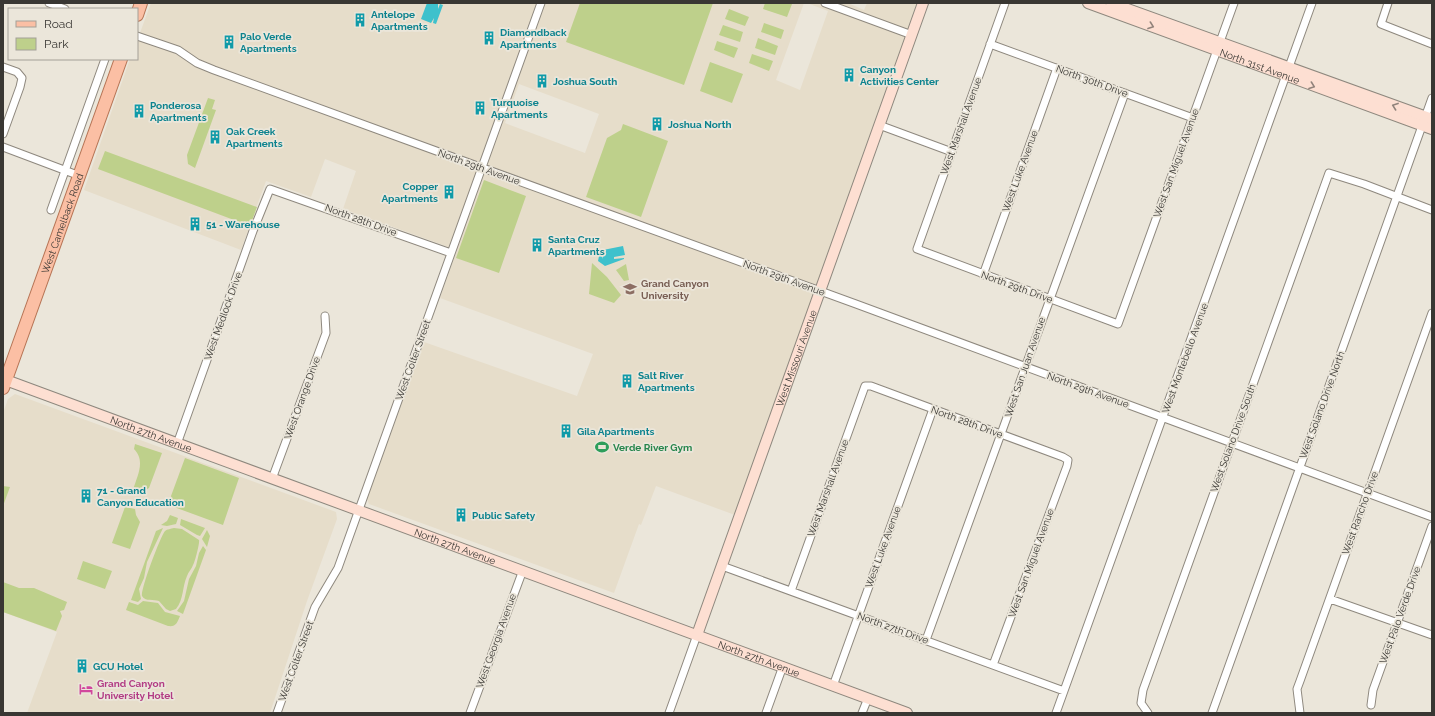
<svg xmlns="http://www.w3.org/2000/svg" width="1435" height="716" viewBox="0 0 1435 716" font-family="Raleway,sans-serif">
  <rect width="100%" height="100%" fill="#ebe6da"/>
  <!-- built -->
  <path fill="#e6ddca" fill-rule="evenodd" d="M151,3H804L776,80L800,90L828,11L807,3H848L864,10L867,3H920L821,280L735,515L656,486L641,525L639,524L614,593L369,504L367,499L424,342L577,396L593,354L440,298L457,250L343,209L356,171L325,159L311,197L266,181L241,250L84,190L130,59H137V41ZM519,84L599,114L585,153L505,123Z
    M15,394L336,512L337,519L307,601L270,713H27L57,632L3,612V413L8,399Z"/>
  <!-- green -->
  <path fill="#bed08b" d="M580,3H713L684,85L566,42Z
    M765,3H790L792,4L787,17L763,9Z
    M729,9L749,17L745,26L725,19Z
    M764,23L784,30L781,39L761,32Z
    M723,25L743,32L740,42L719,35Z
    M758,38L778,46L775,55L755,48Z
    M717,41L738,48L734,58L714,50Z
    M752,54L773,61L769,71L749,63Z
    M710,62L743,74L732,103L700,91Z
    M208,98L215,100L212,109L216,110L195,168L188,164L187,155Z
    M623,124L668,141L641,217L586,197L607,138L621,130Z
    M105,151L257,207L250,226L98,169Z
    M484,180L526,196L499,273L456,258Z
    M592,263L607,277L621,295L614,303L589,294Z
    M626,264L629,280L624,281L616,270Z
    M135,444L162,453L149,488L139,494L133,490C137,476 146,461 134,449Z
    M185,458L239,478L223,525L174,507L171,496Z
    M3,486L10,487L3,506Z
    M125,507L135,509L136,515L140,522L130,549L112,543Z
    M170,515L178,518L176,524L167,526L161,525L167,521Z
    M181,519L205,528L200,536L197,535L180,525Z
    M163,528L147,562L144,578L139,589L141,599L138,602L131,600L156,531Z
    M174,528L182,529L199,540C200,542 195,562 193,565C192,569 188,572 187,576C182,587 184,599 176,609L170,611L166,609L159,601C154,599 145,602 142,596C140,591 160,537 165,531C167,529 171,529 174,528Z
    M207,530L210,536L207,547L202,539Z
    M203,546L206,550L183,614L177,611L184,601L189,579L196,566L199,553Z
    M83,561L112,571L105,589L77,579Z
    M3,582L19,588H34L67,602L64,610L60,611L62,616L56,631L3,612Z
    M143,601L158,603L165,612L180,616C177,623 176,627 168,626L126,610L129,602L138,605Z"/>
  <!-- water -->
  <path fill="#3ec1cc" d="M427,3L438,4V9L440,4L443,5L436,24L433,23L434,18L431,23L421,19Z
    M623,246L625,255L614,257V259L624,258V259L605,266L598,261L599,256H602L603,259V250Z"/>
  <g fill="none" stroke-linecap="round" stroke-linejoin="round">
    <!-- street casing -->
    <g stroke="#8e887e" stroke-width="9">
      <path id="street" d="M49,3L65,9
        M825,3L912,35
        M1005,3L917,249L1118,324L1234,3
        M1388,3L1381,24L1432,44
        M137,36L178,50L197,63L214,70L856,304L1432,517
        M990,44L1193,118
        M3,67L17,72L22,78L20,87L3,134
        M879,125L952,152
        M3,147L80,176
        M51,210L105,59
        M983,275L1057,68
        M177,444L253,231L270,189L451,253
        M272,479L326,333L325,316
        M722,566L1064,691
        M791,591L865,386H871L1063,457L1068,460L1067,466L993,665
        M1330,599L1432,635
        M926,640L1125,93
        M833,686L933,409
        M1371,705L1373,690L1432,526
        M277,713L315,607L338,568L541,3
        M470,713L523,570
        M669,713L697,635
        M766,713L783,666
        M862,713L868,698
        M1056,713L1312,3
        M1148,713L1141,703L1143,690L1329,173L1364,184L1432,210
        M1212,713L1432,98
        M1300,713L1297,689L1300,681L1432,313"/>
    </g>
    <!-- secondary casing -->
    <g stroke="#8e887e" stroke-width="12">
      <g id="secondary">
        <path id="s1" d="M1088,3L1432,129"/>
        <path d="M1111,3L1432,119"/>
        <path id="s2" d="M3,379L907,713"/>
        <path id="s3" d="M697,635L923,3"/>
      </g>
    </g>
    <!-- primary casing -->
    <g stroke="#b67455" stroke-width="14">
      <g id="primary">
        <path d="M137,15L141,3"/>
        <path id="s4" d="M3,388L121,59"/>
      </g>
    </g>
    <!-- street -->
    <use href="#street" stroke="#fff" stroke-width="7"/>
    <!-- secondary -->
    <use href="#secondary" stroke="#fddfd2" stroke-width="10"/>
    <!-- primary -->
    <use href="#primary" stroke="#fbbfa4" stroke-width="12"/>
  </g>
  <!-- one-way arrows -->
  <defs><path id="oneway-chevron" d="M-2-3.5L2.5 0L-2 3.5" fill="none" stroke-width="1.6" stroke-linecap="round" stroke-linejoin="round"/></defs>
  <g stroke="#91837b">
    <use href="#oneway-chevron" transform="translate(1151 26) rotate(20)"/>
    <use href="#oneway-chevron" transform="translate(1312 86) rotate(20)"/>
    <use href="#oneway-chevron" transform="translate(1395 106) rotate(-160)"/>
  </g>
  <!-- icons -->
  <defs>
    <g id="building-bare" transform="scale(1.08)"><path d="M-4-6H4V6H1V3H-1V6H-4ZM-2.5-4.3h1.7v1.8h-1.7ZM.8-4.3h1.7v1.8H.8ZM-2.5-1h1.7V.8h-1.7ZM.8-1h1.7V.8H.8Z" fill="#0f9aa8" stroke="#ebe6da" stroke-width="2.5" paint-order="stroke"/></g>
    <g id="university-bare" transform="scale(1.08)"><path d="M0-5L7-2L0 1L-7-2ZM-4 1L0 2.5L4 1V4Q0 6-4 4Z" fill="#8d6e63" stroke="#ebe6da" stroke-width="2.5" paint-order="stroke"/></g>
    <g id="stadium-bare" transform="scale(1.08)"><path d="M0-5a6.5 5 0 1 0 0 10a6.5 5 0 1 0 0-10ZM-3.5-1.8h7v3.6h-7Z" fill="#2e9e5b" stroke="#ebe6da" stroke-width="2.5" paint-order="stroke"/></g>
    <g id="hotel-bare" transform="scale(1.08)"><path d="M-6-4.5h1.5V1H6V5H4.5V3h-9V5H-6ZM-4 0a1.8 1.8 0 1 1 3.6 0ZM.5 0V-2.5h3Q6-2.5 6 0Z" fill="#d1479c" stroke="#ebe6da" stroke-width="2.5" paint-order="stroke"/></g>
  </defs>
  <g fill-rule="evenodd">
    <use href="#building-bare" x="360" y="20"/>
    <use href="#building-bare" x="489" y="38"/>
    <use href="#building-bare" x="229" y="42"/>
    <use href="#building-bare" x="849" y="75"/>
    <use href="#building-bare" x="542" y="81"/>
    <use href="#building-bare" x="480" y="108"/>
    <use href="#building-bare" x="139" y="111"/>
    <use href="#building-bare" x="657" y="124"/>
    <use href="#building-bare" x="215" y="137"/>
    <use href="#building-bare" x="449" y="192"/>
    <use href="#building-bare" x="195" y="224"/>
    <use href="#building-bare" x="537" y="245"/>
    <use href="#university-bare" x="630" y="289"/>
    <use href="#building-bare" x="627" y="381"/>
    <use href="#building-bare" x="566" y="431"/>
    <use href="#stadium-bare" x="602" y="447"/>
    <use href="#building-bare" x="86" y="496"/>
    <use href="#building-bare" x="461" y="515"/>
    <use href="#building-bare" x="82" y="666"/>
    <use href="#hotel-bare" x="86" y="689"/>
  </g>
  <g text-anchor="middle" dominant-baseline="central" stroke-width="3.5" stroke-linejoin="round" paint-order="stroke">
    <!-- culture labels -->
    <g font-size="10" font-weight="bold" fill="#0d838f" stroke="#ebe6da" text-anchor="start">
      <text x="371" y="14">Antelope<tspan x="371" dy="12">Apartments</tspan></text>
      <text x="500" y="32">Diamondback<tspan x="500" dy="12">Apartments</tspan></text>
      <text x="240" y="36">Palo Verde<tspan x="240" dy="12">Apartments</tspan></text>
      <text x="860" y="69">Canyon<tspan x="860" dy="12">Activities Center</tspan></text>
      <text x="553" y="81">Joshua South</text>
      <text x="491" y="102">Turquoise<tspan x="491" dy="12">Apartments</tspan></text>
      <text x="150" y="105">Ponderosa<tspan x="150" dy="12">Apartments</tspan></text>
      <text x="668" y="124">Joshua North</text>
      <text x="226" y="131">Oak Creek<tspan x="226" dy="12">Apartments</tspan></text>
      <text x="438" y="186" text-anchor="end">Copper<tspan x="438" dy="12">Apartments</tspan></text>
      <text x="206" y="224">51 - Warehouse</text>
      <text x="548" y="239">Santa Cruz<tspan x="548" dy="12">Apartments</tspan></text>
      <text x="638" y="375">Salt River<tspan x="638" dy="12">Apartments</tspan></text>
      <text x="577" y="431">Gila Apartments</text>
      <text x="97" y="490">71 - Grand<tspan x="97" dy="12">Canyon Education</tspan></text>
      <text x="472" y="515">Public Safety</text>
      <text x="93" y="666">GCU Hotel</text>
    </g>
    <!-- street labels -->
    <g font-size="10" fill="#393733" stroke="#ebe6da">
      <text stroke="none"><textPath href="#s1" startOffset="183">North 31st Avenue</textPath></text>
      <text transform="translate(1092 81) rotate(20)">North 30th Drive</text>
      <text transform="translate(961 126) rotate(-70)">West Marshall Avenue</text>
      <text transform="translate(1176 163) rotate(-70)">West San Miguel Avenue</text>
      <text transform="translate(479 167) rotate(20)">North 29th Avenue</text>
      <text transform="translate(1020 171) rotate(-70)">West Luke Avenue</text>
      <text transform="translate(361 220) rotate(20)">North 28th Drive</text>
      <text stroke="none"><textPath href="#s4" startOffset="175">West Camelback Road</textPath></text>
      <text transform="translate(784 278) rotate(20)">North 29th Avenue</text>
      <text transform="translate(1017 287) rotate(20)">North 29th Drive</text>
      <text transform="translate(223 316) rotate(-70)">West Medlock Drive</text>
      <text stroke="none"><textPath href="#s3" startOffset="294">West Missouri Avenue</textPath></text>
      <text transform="translate(1185 358) rotate(-70)">West Montebello Avenue</text>
      <text transform="translate(413 360) rotate(-70)">West Colter Street</text>
      <text transform="translate(1025 367) rotate(-71)">West San Juan Avenue</text>
      <text transform="translate(1088 390) rotate(20)">North 29th Avenue</text>
      <text transform="translate(302 398) rotate(-70)">West Orange Drive</text>
      <text transform="translate(1322 405) rotate(-70)">West Solano Drive North</text>
      <text transform="translate(967 422) rotate(20)">North 28th Drive</text>
      <text stroke="none"><textPath href="#s2" startOffset="158">North 27th Avenue</textPath></text>
      <text transform="translate(1233 438) rotate(-70)">West Solano Drive South</text>
      <text transform="translate(828 488) rotate(-70)">West Marshall Avenue</text>
      <text transform="translate(1360 513) rotate(-70)">West Rancho Drive</text>
      <text stroke="none"><textPath href="#s2" startOffset="482">North 27th Avenue</textPath></text>
      <text transform="translate(883 547) rotate(-70)">West Luke Avenue</text>
      <text transform="translate(1031 563) rotate(-70)">West San Miguel Avenue</text>
      <text transform="translate(1400 615) rotate(-70)">West Palo Verde Drive</text>
      <text transform="translate(893 628) rotate(20)">North 27th Drive</text>
      <text transform="translate(496 641) rotate(-70)">West Georgia Avenue</text>
      <text stroke="none"><textPath href="#s2" startOffset="806">North 27th Avenue</textPath></text>
      <text transform="translate(296 661) rotate(-70)">West Colter Street</text>
    </g>
    <!-- education labels -->
    <g font-size="10" font-weight="bold" fill="#785e54" stroke="#ebe6da" text-anchor="start">
      <text x="641" y="283">Grand Canyon<tspan x="641" dy="12">University</tspan></text>
    </g>
    <!-- leisure labels -->
    <g font-size="10" font-weight="bold" fill="#27864d" stroke="#ebe6da" text-anchor="start">
      <text x="613" y="447">Verde River Gym</text>
    </g>
    <!-- hotel labels -->
    <g font-size="10" font-weight="bold" fill="#b23c85" stroke="#ebe6da" text-anchor="start">
      <text x="97" y="683">Grand Canyon<tspan x="97" dy="12">University Hotel</tspan></text>
    </g>
  </g>
  <!-- border -->
  <rect width="1435" height="716" fill="none" stroke="#393733" stroke-width="8"/>
  <!-- legend -->
  <rect x="8" y="8" width="130" height="52" fill="#ebe6da" stroke="#a4a097"/>
  <rect x="16" y="21" width="20" height="6" fill="#fbbfa4" stroke="#a4a097"/>
  <text x="44" y="28" font-size="12" fill="#393733">Road</text>
  <rect x="16" y="38" width="20" height="12" fill="#bed08b" stroke="#a4a097"/>
  <text x="44" y="48" font-size="12" fill="#393733">Park</text>
</svg>
